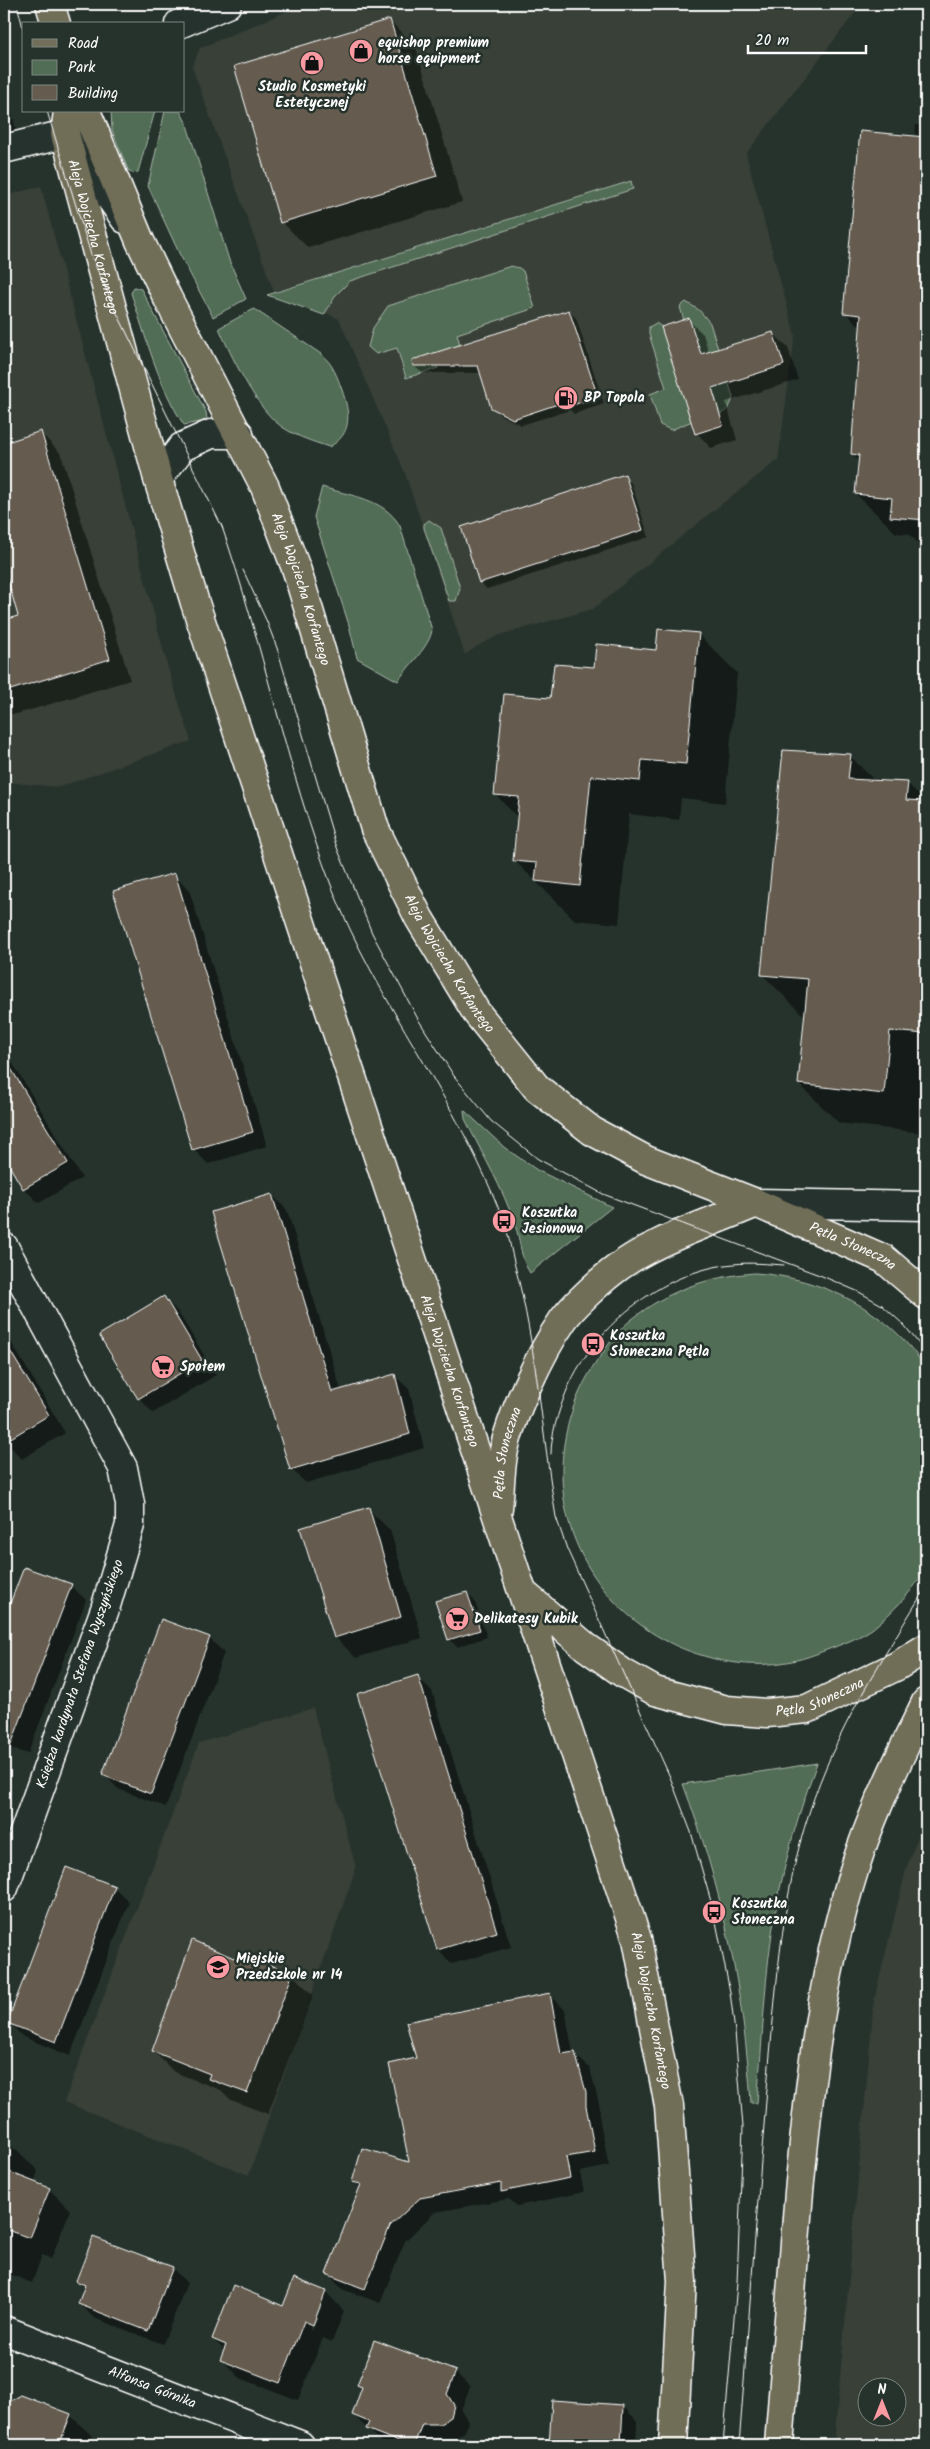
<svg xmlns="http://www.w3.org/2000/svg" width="930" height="2449" viewBox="0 0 930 2449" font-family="Kalam,sans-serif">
  <rect width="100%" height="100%" fill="#26332d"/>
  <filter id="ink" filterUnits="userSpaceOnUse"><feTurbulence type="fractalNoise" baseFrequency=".02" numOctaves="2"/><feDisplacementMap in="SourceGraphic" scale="10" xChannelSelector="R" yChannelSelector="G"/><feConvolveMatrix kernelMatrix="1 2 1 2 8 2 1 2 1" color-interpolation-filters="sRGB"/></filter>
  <g filter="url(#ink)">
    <!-- built -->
    <path fill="#393f37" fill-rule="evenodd" d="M304,4H862L746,154L795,335L778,460L703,519L593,609L500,635L479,645L465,655L405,473L339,319L294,298L633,188L630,181L274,292L192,67L200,48Z
      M41,186L169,671L191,741L59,787L4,782V196Z
      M313,1708L356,1868L249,2175L64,2102L199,1743Z
      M926,1816V2445H834L874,2000L907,1866ZM898,2386V2416H868V2386Z"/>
    <!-- green -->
    <path fill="#516d55" stroke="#a8b6aa" d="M111,111H155L138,172L133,173L128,170L112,130Z
      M165,111H180L186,122L229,260L246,299L213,317L180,255L148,186Z
      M631,181L633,189L350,281L336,295L324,315L267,295Z
      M511,266L519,268L523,271L535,308L457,334L463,355L436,364L438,368L406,378L397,348L376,354L368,347L373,328L388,306Z
      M134,287L141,289L206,412L207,419L205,421L184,425C158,385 146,337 131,293Z
      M686,302L699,310L710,323L733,397C731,406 727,412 718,415L711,405L717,403L696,339L690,341L680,307Z
      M254,309L321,354C333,364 337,376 342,390C350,413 353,434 329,447C311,441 291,435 277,423C255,405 230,354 219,328Z
      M656,323L663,328L692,421L671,430L660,425L650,394L666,388L649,334V327Z
      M322,487C350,496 384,498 400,526L432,630C430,646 408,666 398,681L357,658L349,625L314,517Z
      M429,520L441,528L460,588L456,601H449L424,528V524Z
      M464,1110L505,1148L537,1170L612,1207L530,1273C520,1258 521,1242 515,1225C503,1188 482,1154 465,1119Z
      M755,1273C821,1277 891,1311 926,1369V1568C914,1590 892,1613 872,1629C856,1640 834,1647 816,1654C780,1668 740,1667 704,1656C665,1645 632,1623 606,1592C548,1522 548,1427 602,1354C610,1342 619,1329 631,1320C666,1291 709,1276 755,1273Z
      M817,1763C799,1811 785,1859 776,1909C764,1973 763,2039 757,2103H751C744,1993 722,1887 683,1784Z"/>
    <!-- shadow -->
    <path fill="#0007" fill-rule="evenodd" d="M706,4H752L728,7Z
      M390,21L416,47L462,202L308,248L282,222Z
      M4,85L17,133L4,137Z
      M916,125L926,126V551L909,534L896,533L856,494L859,461L852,454L861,328L845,312L915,137Z
      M568,311L576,318L604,404L574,414L570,410L521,425L500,415L493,407L481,373H422L414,366Z
      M688,320L703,334L709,353L773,333L788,348L798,380L726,402L737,440L711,448L697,433Z
      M40,432L61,454L130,680L17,714H4V622L21,621L4,565V444Z
      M624,476L631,483L649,537L487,589L480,582Z
      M698,634L737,673L725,803L681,798L679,820L629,814L619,924L575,920L514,860L518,818L495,794L551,700L595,668L657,651Z
      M850,756L876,782L908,784L926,802V1101L923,1133L839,1123L799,1084L806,1015L802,1014L763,975Z
      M174,875L189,889L267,1146L208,1164L193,1149Z
      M4,1049L82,1178L39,1203L24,1189L4,1154Z
      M272,1195L287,1210L341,1390L394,1375L409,1389L424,1448L306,1483L291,1469Z
      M163,1297L178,1312L216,1375L153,1413L139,1398Z
      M4,1330L65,1433L22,1459L4,1440Z
      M368,1509L390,1530L422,1638L356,1658L335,1637Z
      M25,1568L71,1586L86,1600L28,1754L4,1746V1623Z
      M467,1593L474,1600L487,1637L457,1647L449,1639Z
      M209,1638L224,1653L166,1807L118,1789L104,1774Z
      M417,1677L432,1691L511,1947L452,1964L438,1950Z
      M114,1887L129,1902L70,2056L23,2037L9,2022Z
      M251,1966L292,1974L313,1995L268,2114L231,2100L221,2090L174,2072L153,2051Z
      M550,1995L565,2010L573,2053L590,2068L600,2108V2122L609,2166L580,2172L584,2192L517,2206L509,2199L435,2212L405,2241L380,2303L342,2289L328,2274L361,2188L353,2181L411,2164L418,2059Z
      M4,2145L17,2150L38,2171L34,2183L49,2189L70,2210L51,2259L42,2255L32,2283L4,2272Z
      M172,2268L187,2283L163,2344L94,2318L79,2303L85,2288L77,2280Z
      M295,2280L326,2292L344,2311L332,2342L323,2338L298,2400L240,2378L222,2360L225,2351L213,2339L284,2307ZM322,2300H324L312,2331L310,2330Z
      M455,2372L470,2387L461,2410L468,2421L465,2432L455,2438H436L434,2445H387L382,2443L353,2415L363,2389L358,2384Z
      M926,2381V2445H922Z
      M4,2397L70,2415L92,2436L88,2445H4Z
      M553,2402L623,2406L637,2421L636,2445H551Z"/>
    <!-- building -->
    <path fill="#655c4f" stroke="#fff" d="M390,19L437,176L280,223L234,66Z
      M860,131L926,137V520L890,517L892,498L855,494L859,455L851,454L861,315L843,313Z
      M569,310L598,397L566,407L564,402L513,419L491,408L478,366H413L412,360Z
      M689,318L701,354L773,332L784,365L712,388L723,425L695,434L661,327Z
      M41,431L110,659L4,692V620L18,616L4,567V443Z
      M625,474L643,530L479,583L461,527Z
      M658,629L699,633L686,764L642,760L640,781L591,776L580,886L535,881L537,863L513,861L519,797L494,795L504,694L550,698L554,664L594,667L596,644L656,650Z
      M783,750L851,754L848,779L908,782L906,800L926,801V1034L890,1031L884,1094L798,1084L808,979L761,975Z
      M175,873L253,1132L192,1150L113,891Z
      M4,1057L68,1163L23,1189L4,1157Z
      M272,1194L332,1392L395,1374L410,1434L290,1470L211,1212Z
      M164,1296L202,1360L138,1399L99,1335Z
      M4,1341L49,1415L4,1442Z
      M369,1507L401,1617L334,1638L300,1528Z
      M24,1567L72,1584L6,1758L4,1757V1619Z
      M467,1592L480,1630L448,1640L435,1601Z
      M161,1619L210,1637L151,1794L102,1775Z
      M418,1675L497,1932L437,1950L357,1694Z
      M66,1867L115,1886L56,2042L7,2023Z
      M192,1940L250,1965L252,1959L293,1973L247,2093L208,2079L210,2074L152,2051Z
      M550,1993L561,2054L575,2052L586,2092V2106L595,2152L566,2157L570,2178L501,2192V2183L420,2198L390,2226L365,2289L326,2274L361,2184L352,2182L362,2148L409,2162L389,2064L416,2058L406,2022Z
      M4,2170L50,2188L30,2238L4,2229Z
      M93,2237L173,2267L148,2331L78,2304L85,2285L76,2281Z
      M294,2278L326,2291L313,2325L304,2321L280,2383L220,2360L226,2345L212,2339L233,2285L283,2306Z
      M374,2340L456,2371L447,2394L454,2405L451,2417L440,2424H422L414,2445H407L366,2429L369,2422L352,2415L362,2387L357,2385Z
      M21,2395L71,2414L59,2445H4V2405Z
      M552,2400L623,2405L621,2445H549Z"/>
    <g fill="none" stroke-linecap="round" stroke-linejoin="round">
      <!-- minor casing -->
      <g stroke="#fff" stroke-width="31">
        <g id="minor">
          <path d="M179,24L227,4"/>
          <path d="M4,149L65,134L125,219"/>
          <path d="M158,479L182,447L211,434H239"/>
          <path d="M756,1203L926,1206"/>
          <path d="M4,1247L123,1468L130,1504V1525L105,1609L4,1888"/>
          <path id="s1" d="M4,2330L300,2445"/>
        </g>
      </g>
      <!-- major casing -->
      <g stroke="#fff" stroke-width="31">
        <g id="major">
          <path d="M50,4L56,24"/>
          <path id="s2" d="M68,111L65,134L158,479L195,603L637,1939L669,2106L682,2281L673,2445"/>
          <path id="s3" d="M86,111L140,241L168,299L265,487L297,571L375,829L419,918L476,1012L537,1088L592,1131L646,1160L756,1203L884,1259L926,1295"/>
          <path id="s4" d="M498,1508C500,1491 500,1472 503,1455C510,1417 541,1352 563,1320C572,1307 599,1282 612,1272C650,1241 711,1223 756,1203"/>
          <path id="s5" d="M523,1593L586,1647L623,1673L655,1691L727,1710L767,1713L807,1709L897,1666L926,1648"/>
          <path d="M779,2445C785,2361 792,2277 799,2192C810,2077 823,1960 861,1849C879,1798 903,1750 926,1702"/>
        </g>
      </g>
      <!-- minor -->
      <use href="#minor" stroke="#26332d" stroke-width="28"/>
      <!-- major -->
      <use href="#major" stroke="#716e59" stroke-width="28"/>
      <!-- tram -->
      <path stroke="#fff" stroke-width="1" d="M17,4L24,32
        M47,111L92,258L117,313L223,529
        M221,524C263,643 286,767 331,885C376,1002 459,1101 503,1220C509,1234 511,1251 515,1266C537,1348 542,1434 556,1517L567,1549L670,1777L691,1832L714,1912L730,1992L735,2032L743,2127L737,2283L723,2445
        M243,570L267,622L277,648L336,845L372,933L418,1019L454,1076L491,1121L538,1159L603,1194L822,1276L859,1292L882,1305L905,1326L926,1353
        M551,1454C551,1435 558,1413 565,1395C590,1329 662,1270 734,1264C750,1262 768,1264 784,1265
        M739,2445C749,2319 758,2192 769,2065C777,1980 782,1895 809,1813C835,1731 882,1660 926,1587"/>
    </g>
  </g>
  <!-- icons -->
  <defs>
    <g id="shop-disc" transform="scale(1.25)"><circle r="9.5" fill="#ff9aa2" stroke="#26332d"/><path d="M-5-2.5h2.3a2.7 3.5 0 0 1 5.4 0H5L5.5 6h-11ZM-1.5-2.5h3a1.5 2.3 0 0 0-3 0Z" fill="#111"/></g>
    <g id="fuel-disc" transform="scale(1.25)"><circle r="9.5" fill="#ff9aa2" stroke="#26332d"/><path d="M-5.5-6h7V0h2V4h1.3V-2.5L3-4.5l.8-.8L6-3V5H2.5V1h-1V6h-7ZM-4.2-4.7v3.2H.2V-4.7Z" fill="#111"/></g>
    <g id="bus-disc" transform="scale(1.25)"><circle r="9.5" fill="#ff9aa2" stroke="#26332d"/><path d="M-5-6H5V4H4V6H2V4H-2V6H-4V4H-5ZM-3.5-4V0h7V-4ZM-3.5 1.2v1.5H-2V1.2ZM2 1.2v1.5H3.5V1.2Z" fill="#111"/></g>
    <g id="supermarket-disc" transform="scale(1.25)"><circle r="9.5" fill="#ff9aa2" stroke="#26332d"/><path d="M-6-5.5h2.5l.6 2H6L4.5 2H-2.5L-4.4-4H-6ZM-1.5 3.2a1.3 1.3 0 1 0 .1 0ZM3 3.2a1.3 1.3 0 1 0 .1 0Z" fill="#111"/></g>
    <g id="school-disc" transform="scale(1.25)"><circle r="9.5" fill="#ff9aa2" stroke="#26332d"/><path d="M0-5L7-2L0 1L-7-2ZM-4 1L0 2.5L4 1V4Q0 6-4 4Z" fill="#111"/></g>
  </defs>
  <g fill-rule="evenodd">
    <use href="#shop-disc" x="361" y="51"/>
    <use href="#shop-disc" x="312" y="63"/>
    <use href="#fuel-disc" x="566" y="398"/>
    <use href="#bus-disc" x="504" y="1221"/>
    <use href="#bus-disc" x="593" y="1344"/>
    <use href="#supermarket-disc" x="163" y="1367"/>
    <use href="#supermarket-disc" x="457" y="1619"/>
    <use href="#bus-disc" x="714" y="1912"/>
    <use href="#school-disc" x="218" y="1967"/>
  </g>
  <g text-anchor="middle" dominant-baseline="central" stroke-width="5" stroke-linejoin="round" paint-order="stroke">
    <!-- poi labels -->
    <g font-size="14" font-weight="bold" fill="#fff" stroke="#26332d" text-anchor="start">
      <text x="378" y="43">equishop premium<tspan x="378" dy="16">horse equipment</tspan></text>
      <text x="312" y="87" text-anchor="middle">Studio Kosmetyki<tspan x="312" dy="16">Estetycznej</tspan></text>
      <text x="584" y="398">BP Topola</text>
      <text x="522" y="1213">Koszutka<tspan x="522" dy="16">Jesionowa</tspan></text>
      <text x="610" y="1336">Koszutka<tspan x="610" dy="16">Słoneczna Pętla</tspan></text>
      <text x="180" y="1367">Społem</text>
      <text x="474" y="1619">Delikatesy Kubik</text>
      <text x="732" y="1904">Koszutka<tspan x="732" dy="16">Słoneczna</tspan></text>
      <text x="236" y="1959">Miejskie<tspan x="236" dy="16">Przedszkole nr 14</tspan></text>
    </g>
    <!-- street labels -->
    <g font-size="14" fill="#fff" stroke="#26332d">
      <text stroke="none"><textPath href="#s2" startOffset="130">Aleja Wojciecha Korfantego</textPath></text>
      <text stroke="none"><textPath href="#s3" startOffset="525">Aleja Wojciecha Korfantego</textPath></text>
      <text stroke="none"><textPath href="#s3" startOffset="930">Aleja Wojciecha Korfantego</textPath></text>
      <text stroke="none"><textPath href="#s3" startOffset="1438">Pętla Słoneczna</textPath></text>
      <text stroke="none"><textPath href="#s2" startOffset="1319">Aleja Wojciecha Korfantego</textPath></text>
      <text stroke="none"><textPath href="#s4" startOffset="56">Pętla Słoneczna</textPath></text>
      <text transform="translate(80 1674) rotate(-71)">Księdza kardynała Stefana Wyszyńskiego</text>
      <text stroke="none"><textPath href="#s5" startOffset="335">Pętla Słoneczna</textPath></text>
      <text stroke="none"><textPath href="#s2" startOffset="1990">Aleja Wojciecha Korfantego</textPath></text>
      <text stroke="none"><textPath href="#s1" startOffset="159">Alfonsa Górnika</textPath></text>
    </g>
  </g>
  <!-- margin -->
  <rect width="930" height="2449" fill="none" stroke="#26332d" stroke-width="20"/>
  <rect x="10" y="10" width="910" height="2429" fill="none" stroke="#fff" stroke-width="2" filter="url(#ink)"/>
  <!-- legend -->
  <rect x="22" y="22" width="162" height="90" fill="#26332d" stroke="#7d8581"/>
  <rect x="32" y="39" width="25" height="8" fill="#716e59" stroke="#7d8581"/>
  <text x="68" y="48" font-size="15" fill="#ffffff">Road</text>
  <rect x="32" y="60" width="25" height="15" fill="#516d55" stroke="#7d8581"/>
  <text x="68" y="72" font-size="15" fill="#ffffff">Park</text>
  <rect x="32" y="85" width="25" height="15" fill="#655c4f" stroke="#7d8581"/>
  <text x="68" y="98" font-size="15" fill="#ffffff">Building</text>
  <!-- north arrow -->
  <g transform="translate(882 2402)"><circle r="24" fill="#26332d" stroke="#7d8581"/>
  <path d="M0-4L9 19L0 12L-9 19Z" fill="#ff9aa2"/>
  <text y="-8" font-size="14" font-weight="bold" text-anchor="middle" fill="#ffffff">N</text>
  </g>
  <!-- scale -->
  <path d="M748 45v8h118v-8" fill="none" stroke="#ffffff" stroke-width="2.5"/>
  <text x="755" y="45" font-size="15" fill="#ffffff" stroke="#26332d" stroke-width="4" paint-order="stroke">20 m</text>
</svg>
